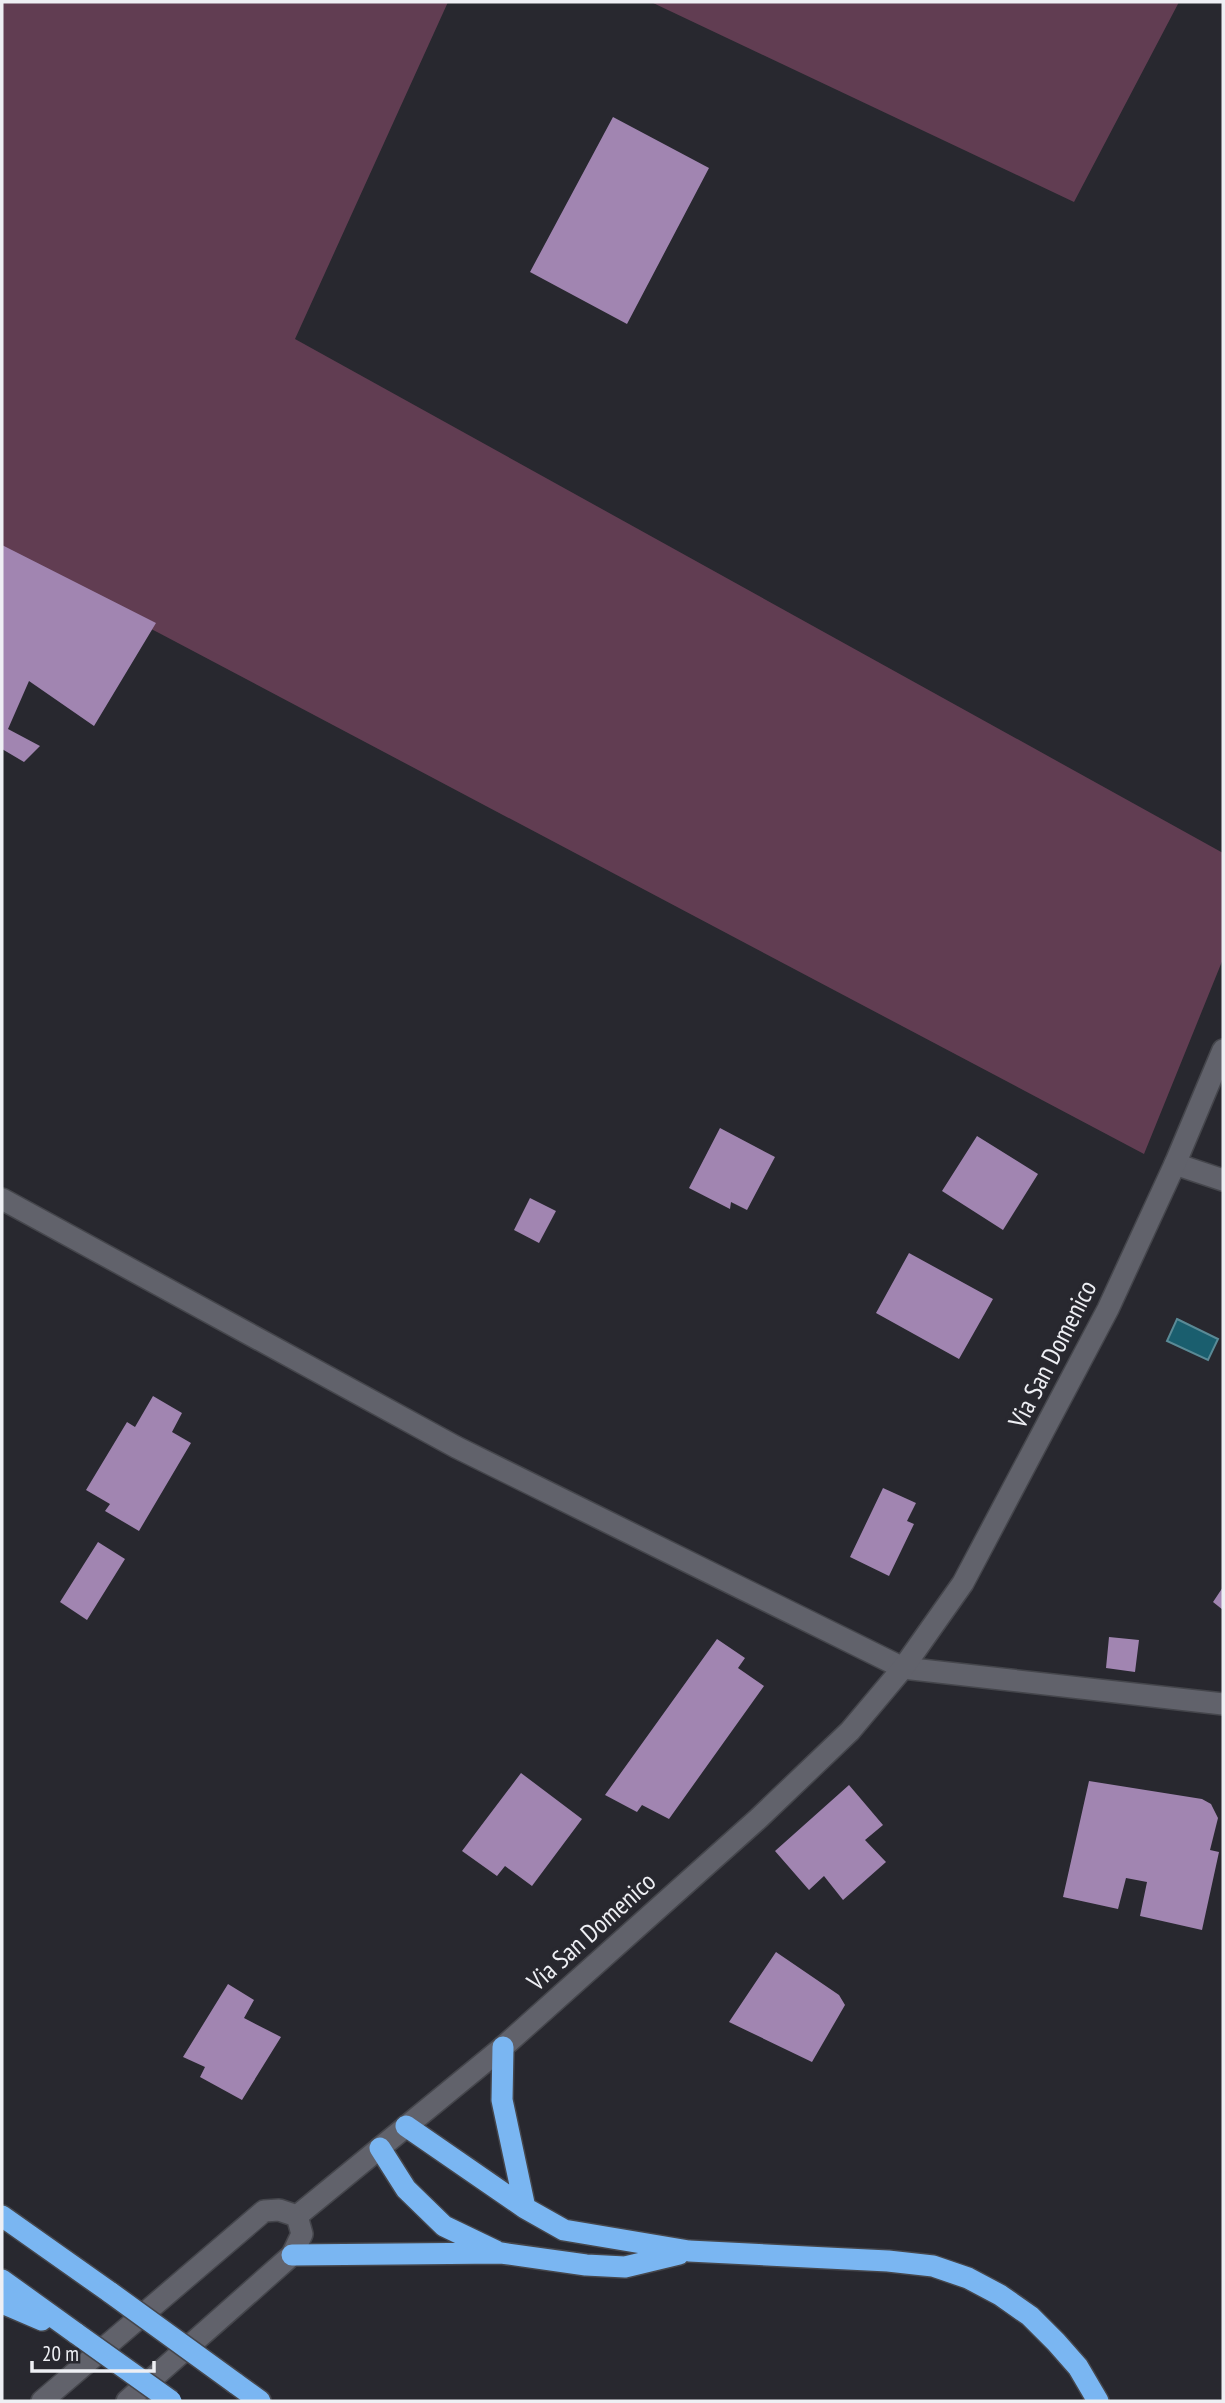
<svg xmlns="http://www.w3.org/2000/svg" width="1225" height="2403" viewBox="0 0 1225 2403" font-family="'PT Sans Narrow',sans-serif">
  <rect width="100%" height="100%" fill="#28282f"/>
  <!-- green -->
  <path fill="#613d52" d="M2,2H448L295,339L1223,853V959L1144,1154L159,633L2,553Z
    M651,2H1179L1074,202Z"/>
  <!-- water -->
  <path fill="#1a5e6e" stroke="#5a8a96" stroke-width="2" d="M1177,1319L1218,1339L1208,1360L1167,1341Z"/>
  <!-- building -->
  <path fill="#a185b1" d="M613,117L709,168L627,324L530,272Z
    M2,545L156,623L94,726L29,681L8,729L40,746L24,762L2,749Z
    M720,1128L775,1157L747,1210L731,1202L730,1209L689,1188Z
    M977,1136L1038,1174L1003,1230L942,1191Z
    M530,1198L556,1211L539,1243L514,1230Z
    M909,1253L993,1299L959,1359L876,1313Z
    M153,1396L182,1413L172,1432L191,1443L139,1531L105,1511L110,1504L86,1490L127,1422L135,1427Z
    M883,1488L916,1503L907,1521L914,1524L889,1576L850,1557Z
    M98,1542L125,1559L87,1620L60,1602Z
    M1223,1587V1610L1213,1602Z
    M1109,1637L1139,1640L1135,1672L1106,1668Z
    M717,1639L745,1658L738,1668L764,1686L669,1819L642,1805L637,1812L605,1795Z
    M521,1773L582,1819L532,1886L505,1866L497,1876L462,1851Z
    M1089,1781L1202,1799L1211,1804L1218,1818L1210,1850L1219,1852L1202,1930L1140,1916L1147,1882L1126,1878L1118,1909L1063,1897Z
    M849,1785L883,1825L865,1840L886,1862L843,1900L824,1876L809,1890L775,1851Z
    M776,1952L839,1995L845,2005L812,2062L729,2022Z
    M228,1984L254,2000L244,2018L281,2037L242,2100L200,2077L205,2067L183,2057Z"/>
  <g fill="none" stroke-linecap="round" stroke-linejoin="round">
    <!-- street casing -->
    <g stroke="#45464c" stroke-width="24">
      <path id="street" d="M1175,1164L1223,1180
        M2,1199L456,1447L903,1668L1223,1704"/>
    </g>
    <!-- secondary casing -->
    <g stroke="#45464c" stroke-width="24">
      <path id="secondary" d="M297,2216L503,2047L759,1818L850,1731L903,1668L963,1583L1108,1309L1175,1164L1223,1050
        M42,2401L264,2211L279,2210L297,2216
        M127,2401L292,2255L302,2234L297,2216"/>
    </g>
    <!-- highway casing -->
    <g stroke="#45464c" stroke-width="24">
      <path id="highway" d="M503,2047L502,2100L525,2208
        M406,2126L525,2208L564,2230L689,2251L888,2261L933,2266L968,2278L1000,2295L1030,2316L1056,2342L1078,2367L1098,2401
        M380,2148L406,2189L444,2226L496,2251
        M2,2216L111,2293
        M292,2255L501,2253L586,2265L625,2267L679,2254
        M2,2280L77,2334
        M2,2303L42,2320
        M235,2383L260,2401"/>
    </g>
    <!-- street -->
    <use href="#street" stroke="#61626b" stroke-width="21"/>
    <!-- secondary -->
    <use href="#secondary" stroke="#61626b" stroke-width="21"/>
    <!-- highway -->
    <use href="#highway" stroke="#7ab6f2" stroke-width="21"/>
    <!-- highway-bridge casing -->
    <g stroke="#45464c" stroke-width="24" stroke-linecap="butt">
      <path id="highway-bridge" d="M111,2293L235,2383
        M77,2334L171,2401"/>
    </g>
    <!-- highway-bridge -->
    <use href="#highway-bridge" stroke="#7ab6f2" stroke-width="21"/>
  </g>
  <g text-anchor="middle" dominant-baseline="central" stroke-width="7" stroke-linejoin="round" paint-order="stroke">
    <!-- street labels -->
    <g font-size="26" fill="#eeeff4" stroke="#28282f">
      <text transform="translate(1052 1354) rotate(-63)">Via San Domenico</text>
      <text transform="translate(591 1931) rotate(-42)">Via San Domenico</text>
    </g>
  </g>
  <!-- border -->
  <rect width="1225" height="2403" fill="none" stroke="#eeeff4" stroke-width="7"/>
  <!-- scale -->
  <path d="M32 2361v10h122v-10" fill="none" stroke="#eeeff4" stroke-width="3.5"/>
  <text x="42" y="2361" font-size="21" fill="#eeeff4" stroke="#28282f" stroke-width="5" paint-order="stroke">20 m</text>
</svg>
